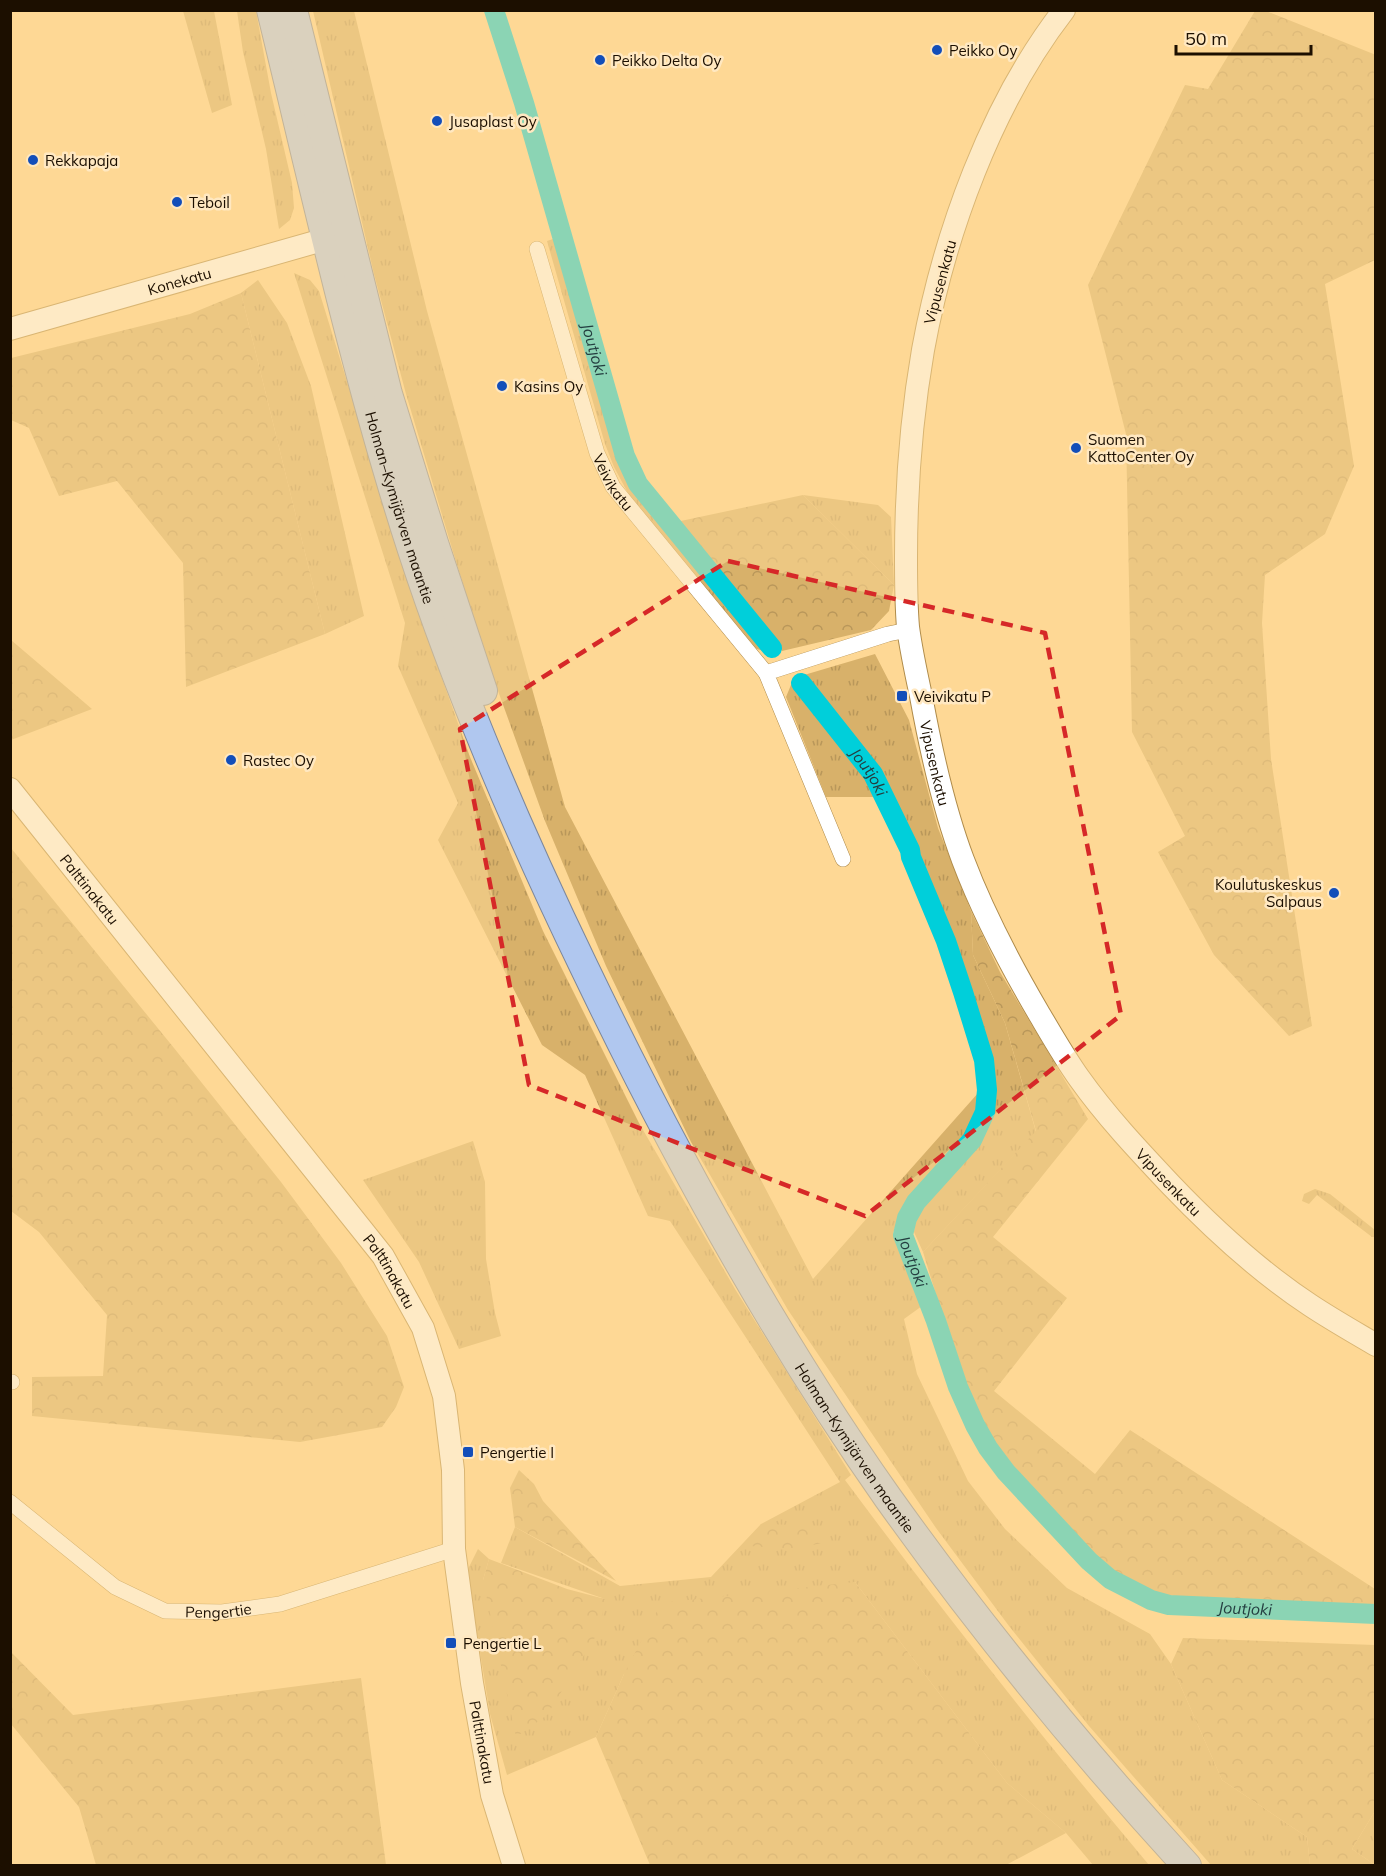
<svg xmlns="http://www.w3.org/2000/svg" width="1386" height="1876" viewBox="0 0 1386 1876" font-family="Mulish,sans-serif">
  <defs>
    <pattern id="grass-tufts" width="24" height="20" patternUnits="userSpaceOnUse" patternTransform="scale(1.5)"><rect width="24" height="20" fill="#d8b16a"/><path d="M3 7l-1-3M5 7V3M7 7l1-3M15 17l-1-3M17 17v-4M19 17l1-3" fill="none" stroke="#b9975a"/></pattern>
    <pattern id="forest-crowns" width="20" height="18" patternUnits="userSpaceOnUse" patternTransform="scale(1.5)"><rect width="20" height="18" fill="#d8b16a"/><path d="M2 6a3 3 0 1 1 6 0M12 15a3 3 0 1 1 6 0" fill="none" stroke="#b9975a"/></pattern>
  </defs>
  <rect width="100%" height="100%" fill="#fed895"/>
  <!-- grass -->
  <path fill="url(#grass-tufts)" d="M183,11H214L232,105L212,113Z
    M237,11H256L271,93L292,183L294,208L290,220L279,229L266,149L243,52Z
    M313,11H354L427,311L565,807L813,1279L979,1092L977,1110L968,1137L908,1202L901,1212L893,1233L922,1306L904,1319L917,1374L968,1481L1005,1529L1067,1588L1150,1634L1171,1664L1222,1780L1307,1837L1310,1865H1211L1089,1726L1009,1626L936,1528L788,1310L691,1142L606,966L545,821L489,666L457,565L406,394L374,274Z
    M556,238L621,455L635,486L773,654L754,648L629,495L614,467L605,444L547,241Z
    M294,273L310,280L319,291L417,608L470,757L543,931L639,1123L735,1289L851,1475L845,1480C943,1612 1044,1740 1149,1865H1093L1066,1833L1007,1783L855,1582L624,1674L596,1737L507,1775L490,1714L467,1571L478,1549L489,1559L483,1580L605,1599L501,1563L515,1527L620,1586L711,1577L761,1524L840,1482L670,1221L648,1216L585,1075L542,1045L438,840L458,803L398,666L405,623Z
    M258,280L287,323L311,386L364,616L325,634L241,293Z
    M803,495L878,505L891,517L894,585Z
    M875,654L909,720L938,828L971,911L973,955L1005,1023L1036,1132L923,1252L914,1232L916,1214L928,1198L979,1143L992,1115V1069L968,983L925,869L889,786L804,675Z
    M793,680C823,717 859,752 878,797H826L786,697Z
    M473,1141L485,1182L486,1259L495,1313L501,1336L459,1349L419,1262L363,1180Z
    M1315,1189L1330,1194L1375,1230V1237H1372L1317,1195L1309,1204L1302,1201L1304,1194Z
    M1375,1811V1865L1352,1849Z"/>
  <!-- forest -->
  <path fill="url(#forest-crowns)" d="M1255,11H1266L1376,55L1375,260L1325,284L1354,466L1325,534L1265,575L1262,623L1271,759L1312,1026L1289,1036L1214,955L1158,852L1185,836L1132,732L1126,434L1088,285L1185,85L1208,89Z
    M241,293L325,634L186,687L183,563L117,481L59,496L29,428L11,420V358L190,314Z
    M803,495L894,585L889,611L871,630L782,651L676,522Z
    M11,640L92,709L11,740Z
    M11,848L174,1048L281,1182L341,1263L387,1336L404,1387L396,1407L382,1427L300,1442L32,1416V1377L103,1376L107,1315L39,1232L11,1211Z
    M971,911L1000,972L1088,1119L993,1237L1067,1298L994,1391L1095,1474L1130,1430L1375,1589V1606L1181,1597L1159,1594L1119,1577L1100,1560L1015,1470L992,1438L961,1376L923,1252L1036,1131L1005,1023L973,955Z
    M519,1470L534,1484L543,1501L616,1581L515,1527L510,1488Z
    M761,1524L799,1525L817,1529L822,1543L794,1549L750,1546Z
    M489,1559L567,1589L605,1599L599,1631L547,1715L516,1737L483,1580Z
    M855,1582L1007,1783L1066,1833L1006,1865H650L596,1737L624,1674L661,1603Z
    M1183,1638L1375,1645V1811L1352,1849L1375,1865H1310L1307,1837L1222,1780L1171,1664Z
    M10,1651L73,1715L361,1678L386,1865H96L79,1807L11,1724Z"/>
  <g fill="none" stroke-linecap="round" stroke-linejoin="round">
    <!-- canal -->
    <g stroke="#00cfda" stroke-width="20">
      <path id="s1" d="M494,10L524,103L625,456L638,484L772,648"/>
      <path id="s2" d="M801,683L873,774L910,850L911,857L946,941L963,992L984,1060L987,1090L985,1112L972,1140L916,1202L907,1218L903,1235L936,1321L958,1387L975,1425L988,1448L1006,1472L1089,1561L1110,1579L1151,1600L1169,1605L1376,1614"/>
    </g>
    <!-- street casing -->
    <g stroke="#af8b4a" stroke-width="16">
      <g id="street">
        <path id="s3" d="M537,249L597,453L613,487L766,673"/>
        <path d="M843,859L766,673L888,634L908,630"/>
        <path d="M10,1382H12"/>
        <path id="s4" d="M10,1502L115,1587L165,1611L222,1612L280,1604L454,1549"/>
      </g>
    </g>
    <!-- secondary casing -->
    <g stroke="#af8b4a" stroke-width="24">
      <g id="secondary">
        <path id="s5" d="M1064,10C991,104 944,235 923,350C911,419 906,488 906,558C906,581 906,604 908,627C911,650 916,673 921,696C931,751 943,807 963,860C983,913 1010,964 1038,1012C1051,1034 1064,1057 1079,1078C1106,1116 1138,1150 1170,1184C1211,1227 1260,1272 1310,1305C1331,1319 1354,1332 1376,1345"/>
        <path id="s6" d="M10,329L340,235"/>
        <path id="s7" d="M10,789L383,1256L423,1328L444,1396L453,1470L454,1549L472,1683L492,1795L514,1866"/>
      </g>
    </g>
    <!-- highway casing -->
    <g stroke="#7c879b" stroke-width="30">
      <g id="highway">
        <path id="s8" d="M271,10C315,191 355,374 412,550C459,694 519,833 585,969C673,1152 771,1332 888,1498C980,1627 1080,1749 1187,1866"/>
        <path d="M293,10L388,394L434,543L483,691"/>
      </g>
    </g>
    <!-- street -->
    <use href="#street" stroke="#fff" stroke-width="15"/>
    <!-- secondary -->
    <use href="#secondary" stroke="#fff" stroke-width="22"/>
    <!-- highway -->
    <use href="#highway" stroke="#b0c7ef" stroke-width="28"/>
  </g>
  <!-- marked area -->
  <path d="M0 0H1386V1876H0ZM728,561L1045,633L1121,1015L865,1216L529,1085L460,729Z" fill="#fed895" fill-opacity=".55" fill-rule="evenodd"/>
  <path fill="none" stroke="#d62828" stroke-width="4.5" stroke-dasharray="12 8" stroke-linejoin="round" d="M728,561L1045,633L1121,1015L865,1216L529,1085L460,729Z"/>
  <!-- markers -->
  <g fill="#134eb9" stroke="#ffe8c1" stroke-width="2">
    <circle cx="937" cy="50" r="6"/>
    <circle cx="600" cy="60" r="6"/>
    <circle cx="437" cy="121" r="6"/>
    <circle cx="33" cy="160" r="6"/>
    <circle cx="177" cy="202" r="6"/>
    <circle cx="502" cy="386" r="6"/>
    <circle cx="1076" cy="448" r="6"/>
    <rect x="896" y="690" width="12" height="12" rx="3"/>
    <circle cx="231" cy="760" r="6"/>
    <circle cx="1334" cy="893" r="6"/>
    <rect x="462" y="1446" width="12" height="12" rx="3"/>
    <rect x="445" y="1637" width="12" height="12" rx="3"/>
  </g>
  <g text-anchor="middle" dominant-baseline="central" stroke-width="5" stroke-linejoin="round" paint-order="stroke">
    <!-- poi labels -->
    <g font-size="15" fill="#1c0f00" stroke="#ffe8c1" text-anchor="start">
      <text x="949" y="50">Peikko Oy</text>
      <text x="612" y="60">Peikko Delta Oy</text>
      <text x="449" y="121">Jusaplast Oy</text>
      <text x="45" y="160">Rekkapaja</text>
      <text x="189" y="202">Teboil</text>
      <text x="514" y="386">Kasins Oy</text>
      <text x="1088" y="439">Suomen<tspan x="1088" dy="17">KattoCenter Oy</tspan></text>
      <text x="914" y="696">Veivikatu P</text>
      <text x="243" y="760">Rastec Oy</text>
      <text x="1322" y="884" text-anchor="end">Koulutuskeskus<tspan x="1322" dy="17">Salpaus</tspan></text>
      <text x="480" y="1452">Pengertie I</text>
      <text x="463" y="1643">Pengertie L</text>
    </g>
    <!-- street labels -->
    <g font-size="15" fill="#1c0f00" stroke="#ffe8c1">
      <text stroke="none"><textPath href="#s6" startOffset="176">Konekatu</textPath></text>
      <text transform="translate(940 282) rotate(-75)">Vipusenkatu</text>
      <text stroke="none"><textPath href="#s3" startOffset="246">Veivikatu</textPath></text>
      <text stroke="none"><textPath href="#s8" startOffset="514">Holman–Kymijärven maantie</textPath></text>
      <text stroke="none"><textPath href="#s5" startOffset="788">Vipusenkatu</textPath></text>
      <text stroke="none"><textPath href="#s7" startOffset="128">Palttinakatu</textPath></text>
      <text stroke="none"><textPath href="#s5" startOffset="1274">Vipusenkatu</textPath></text>
      <text stroke="none"><textPath href="#s7" startOffset="614">Palttinakatu</textPath></text>
      <text stroke="none"><textPath href="#s8" startOffset="1562">Holman–Kymijärven maantie</textPath></text>
      <text stroke="none"><textPath href="#s4" startOffset="244">Pengertie</textPath></text>
      <text stroke="none"><textPath href="#s7" startOffset="1100">Palttinakatu</textPath></text>
    </g>
    <!-- water labels -->
    <g font-size="16" font-style="italic" fill="#243e40" stroke="#ffe8c1">
      <text stroke="none"><textPath href="#s1" startOffset="354">Joutjoki</textPath></text>
      <text stroke="none"><textPath href="#s2" startOffset="112">Joutjoki</textPath></text>
      <text stroke="none"><textPath href="#s2" startOffset="654">Joutjoki</textPath></text>
      <text stroke="none"><textPath href="#s2" startOffset="1176">Joutjoki</textPath></text>
    </g>
  </g>
  <!-- border -->
  <rect width="1386" height="1876" fill="none" stroke="#1c0f00" stroke-width="24"/>
  <!-- scale -->
  <path d="M1176 45v9h135v-9" fill="none" stroke="#1c0f00" stroke-width="3"/>
  <text x="1185" y="45" font-size="18" fill="#1c0f00" stroke="#ffe8c1" stroke-width="4.5" paint-order="stroke">50 m</text>
</svg>
